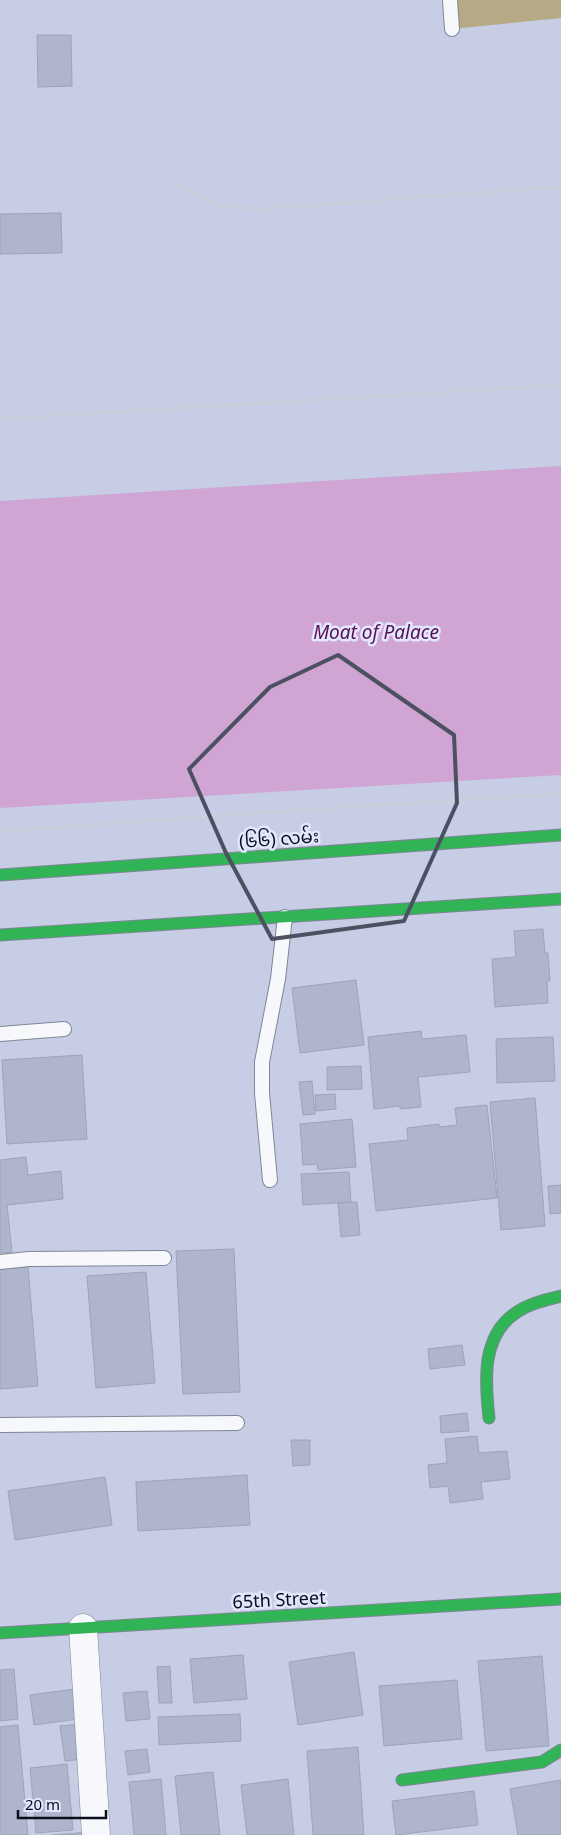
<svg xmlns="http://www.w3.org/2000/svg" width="561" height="1835" viewBox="0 0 561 1835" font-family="'Noto Sans','Noto Sans Myanmar',sans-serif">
  <rect width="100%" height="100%" fill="#c6cde4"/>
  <!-- forest -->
  <path fill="#b6a985" d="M450,0H561V18L452,29Z"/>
  <!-- water -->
  <path fill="#d0a5d4" d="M561,466V775L0,808V501Z"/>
  <!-- building -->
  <path fill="#aeb5cd" stroke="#9fa4b6" d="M37,35H71L72,86L38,87Z
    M61,213L62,253L0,254V214Z
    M543,929L545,953H548L550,981H547L548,1003L495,1007L492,959L516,957L514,931Z
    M356,980L364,1045L300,1053L292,988Z
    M421,1031L422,1039L466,1035L470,1072L418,1077L421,1107L400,1109V1106L374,1109L368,1037Z
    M553,1037L555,1081L497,1083L496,1039Z
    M82,1055L87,1139L7,1144L2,1060Z
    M361,1066L362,1089L327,1090V1067Z
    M312,1081L315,1114L303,1115L299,1082Z
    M335,1094L336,1109L316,1111L315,1095Z
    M535,1098L545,1226L501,1230L490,1102Z
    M487,1105L497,1198L376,1211L369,1144L408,1140L407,1128L439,1124V1127L457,1125L455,1108Z
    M352,1119L356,1167L318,1170L317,1164L303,1165L300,1124Z
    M26,1157L28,1175L61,1171L63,1199L7,1205L12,1252L0,1253V1160Z
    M349,1172L351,1202L303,1205L301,1174Z
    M561,1185V1213L550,1214L548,1186Z
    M357,1202L360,1235L341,1237L338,1203Z
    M234,1249L240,1392L183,1394L176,1251Z
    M28,1267L38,1386L0,1389V1269Z
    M146,1272L155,1383L96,1388L87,1276Z
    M462,1345L465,1365L430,1369L428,1349Z
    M467,1413L469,1431L441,1433L440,1416Z
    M477,1436L479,1453L507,1451L510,1479L481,1482L483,1499L450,1503L448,1486L430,1488L428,1465L447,1463L445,1439Z
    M291,1440H310V1465L293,1466Z
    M247,1475L250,1525L138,1531L136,1482Z
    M105,1477L112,1525L15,1540L8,1491Z
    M354,1652L363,1715L298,1725L289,1662Z
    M243,1655L247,1699L194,1703L190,1659Z
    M542,1656L549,1746L486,1751L478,1661Z
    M170,1666L172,1703H159L157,1667Z
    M14,1669L18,1719L0,1721V1670Z
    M457,1680L462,1739L384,1746L379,1686Z
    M75,1689L78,1719L34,1725L30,1695Z
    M147,1691L150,1719L126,1721L123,1693Z
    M240,1714L241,1741L159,1745L158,1717Z
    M79,1724L83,1759L65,1761L60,1726Z
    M18,1725L28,1835H0V1727Z
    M358,1747L364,1835H313L307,1751Z
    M147,1749L150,1772L128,1775L125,1751Z
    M67,1764L73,1830L36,1833L30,1768Z
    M213,1772L220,1835H181L175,1776Z
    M161,1779L166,1835H134L129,1782Z
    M288,1779L294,1835H247L241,1785Z
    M561,1780V1835H518L510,1789Z
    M474,1791L478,1825L396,1835L392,1801Z
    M89,1832V1835H52Z"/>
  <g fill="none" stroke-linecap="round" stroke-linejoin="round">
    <!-- lane casing -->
    <g stroke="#818696" stroke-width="16">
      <path id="lane" d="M450,0L452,29
        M0,1034L64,1029
        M270,1180L262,1093V1062L278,979L285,917
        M0,1262L29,1259L164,1258
        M0,1425L237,1423"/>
    </g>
    <!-- street casing -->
    <g stroke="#818696" stroke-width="29">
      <path id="street" d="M83,1628L96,1835"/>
    </g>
    <!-- fast casing -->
    <g stroke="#818696" stroke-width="13">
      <path id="fast" d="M0,875L561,835
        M0,935L561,899
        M489,1418C485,1381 481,1335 517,1312C530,1303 546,1300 561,1296
        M0,1633L561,1599
        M402,1780L542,1762L561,1750"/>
    </g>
    <!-- path -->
    <path stroke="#ced0d7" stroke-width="3" stroke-dasharray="5 2.5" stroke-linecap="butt" d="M169,181L222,206L259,209L561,187
      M0,419L561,385
      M0,831L377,805L561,794"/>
    <!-- lane -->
    <use href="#lane" stroke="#f6f8fb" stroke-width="14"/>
    <!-- street -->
    <use href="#street" stroke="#f6f8fb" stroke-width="28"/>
    <!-- fast -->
    <use href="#fast" stroke="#30b455" stroke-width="11"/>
  </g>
  <!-- marked area -->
  <path fill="none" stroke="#4c5162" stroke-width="4" stroke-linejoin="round" d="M338,655L454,735L457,803L404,921L272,939L226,853L189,769L270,687Z"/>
  <g text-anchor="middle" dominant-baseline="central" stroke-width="5" stroke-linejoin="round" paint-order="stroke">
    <!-- street labels -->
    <g font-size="18" fill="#0a0e1c" stroke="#e1e8fe">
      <text transform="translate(279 838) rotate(-4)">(၆၆) လမ်း</text>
      <text transform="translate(279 1599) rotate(-3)">65th Street</text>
    </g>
    <!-- water labels -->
    <g font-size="19" font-style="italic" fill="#5b0e57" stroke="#e1e8fe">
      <text x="376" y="632">Moat of Palace</text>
    </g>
  </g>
  <!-- scale -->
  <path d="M18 1810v8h88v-8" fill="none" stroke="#0a0e1c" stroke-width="2.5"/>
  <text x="25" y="1810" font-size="15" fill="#0a0e1c" stroke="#e1e8fe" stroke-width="4" paint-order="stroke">20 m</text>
</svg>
